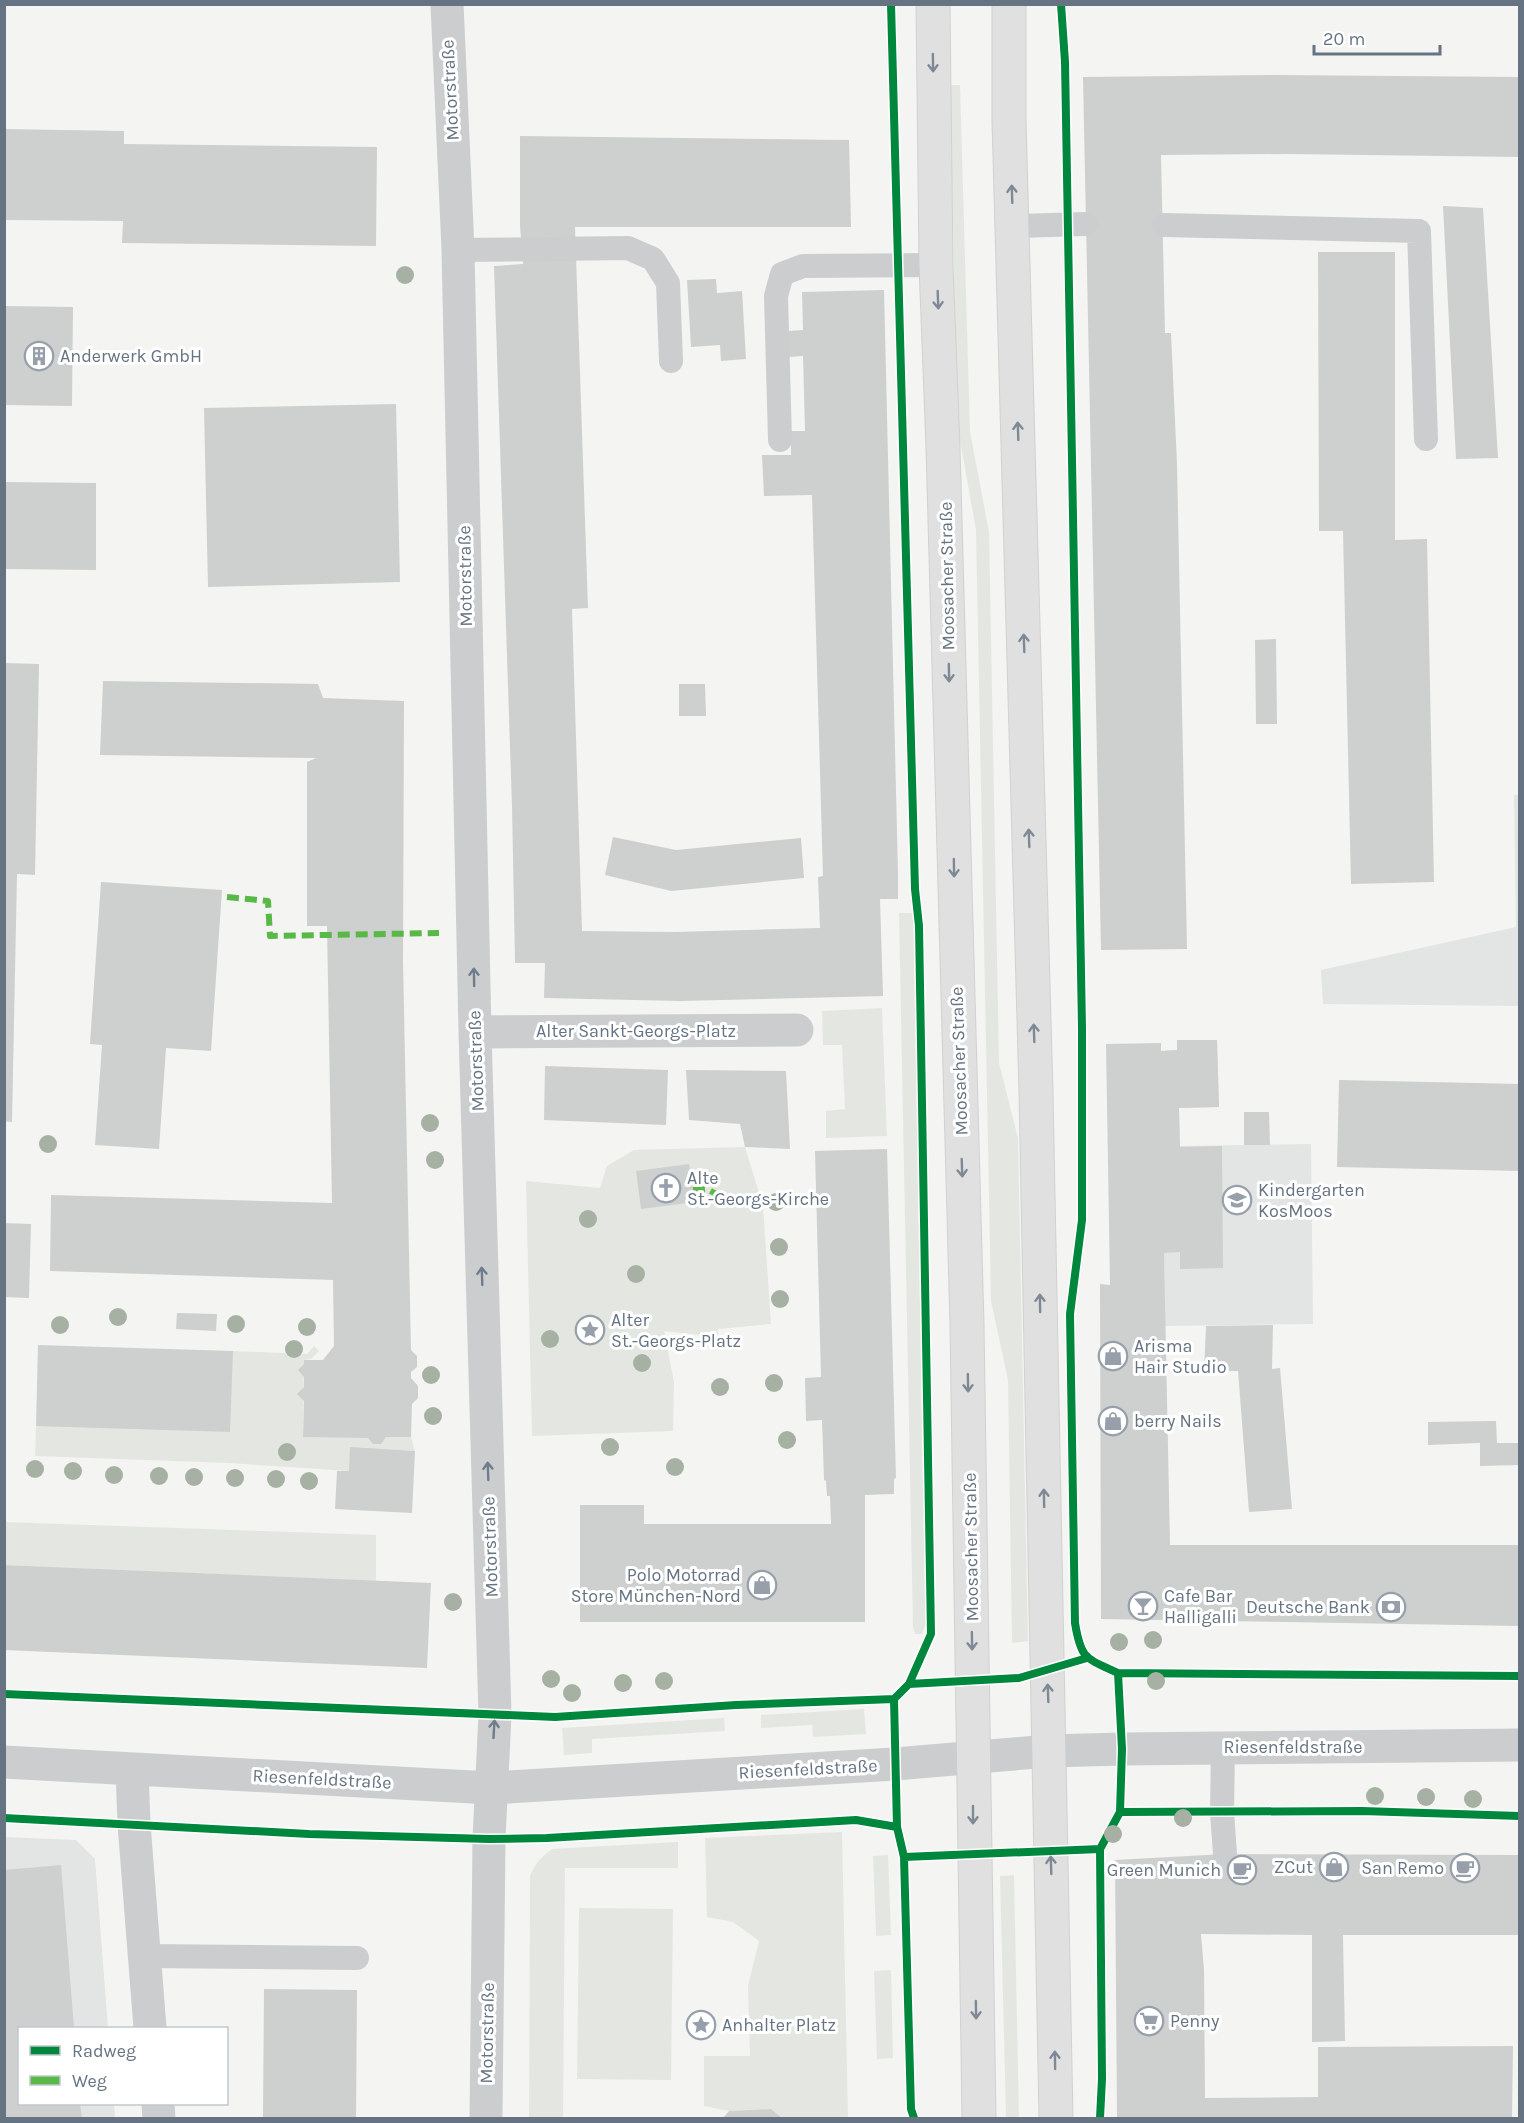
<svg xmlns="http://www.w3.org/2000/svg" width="1524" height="2123" viewBox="0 0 1524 2123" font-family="Karla,sans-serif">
  <rect width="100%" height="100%" fill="#f4f4f3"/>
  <!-- built -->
  <path fill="#e3e4e4" d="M1514,795H1520L1519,1006L1323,1004L1321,970L1516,927Z
    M1177,1040H1217L1219,1107L1179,1108L1180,1146L1311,1144L1313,1324L1165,1326L1161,1051L1177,1050Z
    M4,1837L76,1840L95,1859L108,2028H20V2104H114L115,2118H5Z"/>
  <!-- green -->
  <path fill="#e4e7e1" d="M950,85H960L970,432L989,532L999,1063L1018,1138L1028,1641L1012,1643L1008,1380L991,1301L976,530L957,423Z
    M899,913H914L926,1623L922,1634H915L913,1627Z
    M882,1008L887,1136L826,1138V1111L845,1109L842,1045H823L822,1011Z
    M745,1147L763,1206L771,1324L718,1329V1337L664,1331L674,1382L673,1431L532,1436L526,1181L600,1188L607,1166L634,1150Z
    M314,1346L319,1351L311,1359L304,1360L303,1437H411L415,1451L351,1448L349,1471L229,1463L35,1456L36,1426L233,1351L307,1354Z
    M5,1522L376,1535V1581L5,1565Z
    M864,1709L866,1734L813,1737L812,1725L761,1728V1715Z
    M724,1718L725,1731L592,1739V1753L564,1755L562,1728Z
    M842,1832L848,2118H782L771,2109L729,2111L704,2106V2056H750L748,1986L759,1941L733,1922L707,1917L705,1838Z
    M678,1842V1868H565L563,2117L529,2118L530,1876C535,1864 541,1857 552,1849Z
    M888,1855L891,1935L876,1936L873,1856Z
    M1014,1875L1019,2118H1006L1000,1876Z
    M579,1908L673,1909L671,2080L577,2079Z
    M891,1970L893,2058L877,2059L874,1971Z"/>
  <!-- building -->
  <path fill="#cecfcf" d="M1276,75L1520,77V157L1287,154L1161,155L1165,333H1171L1177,464L1187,949L1101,950L1083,77Z
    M4,129L124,131V144L377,147L376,246L122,243L123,221L4,220Z
    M520,136L849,140L851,227H575L588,608L572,609L582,931L675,932L820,928L818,877L823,876L812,495L764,496L762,455H791V431H805L803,356L789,357V331L803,330L802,292L884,290L898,874V899H880L883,996L680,1001L544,998L545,963H515L512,806L494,266L523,264L520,226Z
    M1443,206L1483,208L1498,458L1456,459Z
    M1318,252H1395V540L1427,539L1434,882L1351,884L1343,531H1319Z
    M716,279L717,293L742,291L746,359L721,361L720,345L691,347L687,280Z
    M4,306L73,307L72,406L4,405Z
    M396,404L400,582L208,587L204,408Z
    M4,482L96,483V570L4,569Z
    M1276,639L1277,724H1256L1255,640Z
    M4,663L39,664L35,875L17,874L12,1122L4,1121Z
    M103,681L318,684L323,698L404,701L403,962L411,1350L417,1356V1367L411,1372V1378L418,1386V1398L412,1404L411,1437H386L381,1444H373L368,1438L303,1437L304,1401L297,1394L304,1387V1377L298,1370L304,1364V1360H323L334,1346L333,1280L50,1271L51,1195L332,1203L327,926H307V762L316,758L100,755Z
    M679,684H705L706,716H679Z
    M613,837L676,850L801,838L804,878L671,891L605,875Z
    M101,882L222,890L211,1051L166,1048L159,1149L95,1145L102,1045L90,1044Z
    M1177,1040H1217L1219,1107L1179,1108L1180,1147L1222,1146L1223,1268L1180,1269V1252L1164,1253L1170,1545H1520V1626L1101,1619L1100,1284L1110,1285L1106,1044L1161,1043V1051L1177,1050Z
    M545,1066L668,1070L666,1125L544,1120Z
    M686,1070L786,1071L790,1149L745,1147L740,1124L689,1120Z
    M1339,1080L1520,1084V1171L1337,1167Z
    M1244,1112H1269L1270,1145H1244Z
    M887,1149L896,1478L894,1479V1494L865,1495V1622H580V1505H644V1524H831L830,1496H827L826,1481L824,1480L822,1420L806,1421L805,1378L821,1377L815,1151Z
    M689,1164L695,1202L641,1209L636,1171Z
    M4,1223L31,1224L29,1298L4,1297Z
    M177,1313L217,1314L216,1331L176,1329Z
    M1273,1325L1272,1369L1280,1368L1292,1509L1249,1512L1238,1371H1204L1206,1326Z
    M38,1345L233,1351L230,1432L36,1426Z
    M1496,1421L1497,1443H1520V1465L1480,1466V1443L1428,1445V1422Z
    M350,1447L415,1451L412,1513L335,1509L337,1471H349Z
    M4,1565L431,1583L427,1668L4,1650Z
    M1225,1854L1520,1855V1935H1343L1345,2041L1312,2042V1935L1201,1934L1204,1970L1205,2098L1318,2097V2047L1513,2046L1512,2118H1117L1115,1860Z
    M61,1865L74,2028H20V2104H80L82,2118H4V1870Z
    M264,1989L357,1990L356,2118H263Z
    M771,2109L782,2118H723L729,2111Z"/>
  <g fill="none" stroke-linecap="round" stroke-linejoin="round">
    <!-- primary casing -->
    <g stroke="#d0d1d1" stroke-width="35">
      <path id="primary" d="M933,4L936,265L943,447L967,1325L979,2118
        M1009,4V121L1036,1092L1056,2118"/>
    </g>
    <!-- lane -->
    <path stroke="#cccdce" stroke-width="24" d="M1164,225L1419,231L1426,439
      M1013,226L1086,224
      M458,250L628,248L653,259L668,283L671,361
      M780,440L776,296L782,274L803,266L936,265
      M1223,1747L1222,1812L1225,1854
      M144,1956L357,1958"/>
    <!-- street -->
    <path stroke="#cccdce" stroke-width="33" d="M447,4L458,250L475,1032L495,1715L489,1839L486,2118
      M475,1032L797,1030
      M4,1762L491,1788L895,1764L1049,1751L1122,1749L1520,1745
      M132,1770L134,1824L150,2028
      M158,2104L159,2118"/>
    <!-- primary -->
    <use href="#primary" stroke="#e0e0e1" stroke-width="33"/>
    <!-- quiet -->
    <path stroke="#58b947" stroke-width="6" stroke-dasharray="12 6" stroke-linecap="butt" d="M227,897L268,901L270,936L439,933
      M693,1190L707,1189L720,1196"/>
    <!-- cycleway casing -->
    <g stroke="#fff" stroke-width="11">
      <path id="cycleway" d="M891,4L915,889L919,926L931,1634L909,1684
        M1061,4L1065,62L1082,1028V1220L1070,1314L1075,1623C1081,1660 1086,1658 1118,1673L1520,1676
        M4,1694L555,1717L736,1705L894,1699L909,1684L1019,1678L1087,1658
        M894,1699L897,1827L904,1857L911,2109L914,2118
        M1120,1812L1362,1811L1520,1816
        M4,1818L309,1834L489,1839L547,1838L856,1820L897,1827
        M904,1857L1100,1849
        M1100,2118L1102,2079L1100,1849L1120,1812L1122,1749L1118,1673"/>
    </g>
    <!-- cycleway -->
    <use href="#cycleway" stroke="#00873e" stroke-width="8"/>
  </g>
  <!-- trees -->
  <g fill="#a6b1a4">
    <circle cx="405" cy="275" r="9"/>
    <circle cx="430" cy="1123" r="9"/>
    <circle cx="48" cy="1144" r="9"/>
    <circle cx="435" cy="1160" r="9"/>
    <circle cx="776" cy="1202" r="9"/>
    <circle cx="588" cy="1219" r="9"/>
    <circle cx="779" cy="1247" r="9"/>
    <circle cx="636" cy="1274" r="9"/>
    <circle cx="780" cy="1299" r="9"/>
    <circle cx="118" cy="1317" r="9"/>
    <circle cx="236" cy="1324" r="9"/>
    <circle cx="60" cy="1325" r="9"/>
    <circle cx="307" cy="1327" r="9"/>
    <circle cx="550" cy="1339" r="9"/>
    <circle cx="294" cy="1349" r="9"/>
    <circle cx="642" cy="1363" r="9"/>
    <circle cx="431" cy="1375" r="9"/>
    <circle cx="774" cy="1383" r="9"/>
    <circle cx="720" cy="1387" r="9"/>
    <circle cx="433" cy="1416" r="9"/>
    <circle cx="787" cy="1440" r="9"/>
    <circle cx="610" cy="1447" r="9"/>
    <circle cx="287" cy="1452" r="9"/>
    <circle cx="675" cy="1467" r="9"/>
    <circle cx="35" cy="1469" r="9"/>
    <circle cx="73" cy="1471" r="9"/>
    <circle cx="114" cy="1475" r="9"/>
    <circle cx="159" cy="1476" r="9"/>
    <circle cx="194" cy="1477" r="9"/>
    <circle cx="235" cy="1478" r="9"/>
    <circle cx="276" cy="1479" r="9"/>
    <circle cx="309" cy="1481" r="9"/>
    <circle cx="453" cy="1602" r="9"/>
    <circle cx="1153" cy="1640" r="9"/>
    <circle cx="1119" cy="1642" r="9"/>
    <circle cx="551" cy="1679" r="9"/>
    <circle cx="664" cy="1681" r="9"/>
    <circle cx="1156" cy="1681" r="9"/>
    <circle cx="623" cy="1683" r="9"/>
    <circle cx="572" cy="1693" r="9"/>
    <circle cx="1375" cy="1796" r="9"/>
    <circle cx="1426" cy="1797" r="9"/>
    <circle cx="1473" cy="1799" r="9"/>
    <circle cx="1183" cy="1818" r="9"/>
    <circle cx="1113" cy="1834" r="9"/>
  </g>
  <!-- one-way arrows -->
  <defs><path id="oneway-shaft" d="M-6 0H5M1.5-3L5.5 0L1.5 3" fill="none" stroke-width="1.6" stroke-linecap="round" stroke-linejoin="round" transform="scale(1.5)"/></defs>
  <g stroke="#7e8995">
    <use href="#oneway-shaft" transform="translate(933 63) rotate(89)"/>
    <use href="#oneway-shaft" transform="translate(1012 194) rotate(-92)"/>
    <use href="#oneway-shaft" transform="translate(938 300) rotate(88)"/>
    <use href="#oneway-shaft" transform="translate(1018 431) rotate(-92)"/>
    <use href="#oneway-shaft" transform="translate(1024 643) rotate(-92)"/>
    <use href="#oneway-shaft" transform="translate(949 673) rotate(89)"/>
    <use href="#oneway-shaft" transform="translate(1029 838) rotate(-92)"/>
    <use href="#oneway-shaft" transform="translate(954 868) rotate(89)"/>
    <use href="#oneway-shaft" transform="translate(1034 1033) rotate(-92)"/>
    <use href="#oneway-shaft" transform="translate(962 1168) rotate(88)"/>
    <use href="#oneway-shaft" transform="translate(1040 1303) rotate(-91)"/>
    <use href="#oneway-shaft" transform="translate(968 1383) rotate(89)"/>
    <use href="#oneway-shaft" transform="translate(1044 1498) rotate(-91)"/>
    <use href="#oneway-shaft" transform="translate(972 1641) rotate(89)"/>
    <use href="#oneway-shaft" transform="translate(1048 1693) rotate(-92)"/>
    <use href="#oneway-shaft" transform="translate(973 1815) rotate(90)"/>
    <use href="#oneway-shaft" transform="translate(1051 1865) rotate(-92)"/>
    <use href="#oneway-shaft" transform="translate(976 2010) rotate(89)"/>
    <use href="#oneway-shaft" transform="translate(1055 2060) rotate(-91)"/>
  </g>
  <g stroke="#6f7c8a">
    <use href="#oneway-shaft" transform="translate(474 977) rotate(-91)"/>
    <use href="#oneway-shaft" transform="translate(482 1276) rotate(-92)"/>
    <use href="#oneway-shaft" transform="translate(488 1471) rotate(-92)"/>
    <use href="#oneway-shaft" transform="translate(494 1729) rotate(-87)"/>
  </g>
  <!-- icons -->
  <defs>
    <g id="building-ring" transform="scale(1.5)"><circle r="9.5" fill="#fff" stroke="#97a0aa" stroke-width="1.5"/><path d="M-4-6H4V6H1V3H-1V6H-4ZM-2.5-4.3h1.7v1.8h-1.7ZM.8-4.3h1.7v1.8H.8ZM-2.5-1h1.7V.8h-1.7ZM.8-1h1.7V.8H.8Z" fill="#97a0aa"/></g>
    <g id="church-ring" transform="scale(1.5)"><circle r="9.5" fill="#fff" stroke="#97a0aa" stroke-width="1.5"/><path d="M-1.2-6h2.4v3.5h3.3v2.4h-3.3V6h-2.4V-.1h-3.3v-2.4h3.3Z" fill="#97a0aa"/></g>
    <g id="school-ring" transform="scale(1.5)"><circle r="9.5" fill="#fff" stroke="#97a0aa" stroke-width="1.5"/><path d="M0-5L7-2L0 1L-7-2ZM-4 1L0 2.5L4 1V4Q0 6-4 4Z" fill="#97a0aa"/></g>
    <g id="sight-ring" transform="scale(1.5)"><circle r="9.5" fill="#fff" stroke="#97a0aa" stroke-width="1.5"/><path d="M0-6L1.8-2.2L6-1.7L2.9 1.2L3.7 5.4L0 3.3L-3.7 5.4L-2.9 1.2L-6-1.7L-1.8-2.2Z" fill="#97a0aa"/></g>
    <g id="shop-ring" transform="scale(1.5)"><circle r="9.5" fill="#fff" stroke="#97a0aa" stroke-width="1.5"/><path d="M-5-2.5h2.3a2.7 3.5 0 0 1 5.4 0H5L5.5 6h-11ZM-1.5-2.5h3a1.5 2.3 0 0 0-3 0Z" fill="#97a0aa"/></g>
    <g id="bar-ring" transform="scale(1.5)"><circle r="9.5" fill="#fff" stroke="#97a0aa" stroke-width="1.5"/><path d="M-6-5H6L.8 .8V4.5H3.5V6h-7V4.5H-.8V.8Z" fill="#97a0aa"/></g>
    <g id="bank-ring" transform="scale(1.5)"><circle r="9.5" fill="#fff" stroke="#97a0aa" stroke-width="1.5"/><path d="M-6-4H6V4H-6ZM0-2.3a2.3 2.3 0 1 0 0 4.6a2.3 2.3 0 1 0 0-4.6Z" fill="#97a0aa"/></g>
    <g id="cafe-ring" transform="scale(1.5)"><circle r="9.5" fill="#fff" stroke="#97a0aa" stroke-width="1.5"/><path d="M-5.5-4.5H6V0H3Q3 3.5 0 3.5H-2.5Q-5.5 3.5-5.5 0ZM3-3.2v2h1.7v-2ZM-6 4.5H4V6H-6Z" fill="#97a0aa"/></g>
    <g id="supermarket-ring" transform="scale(1.5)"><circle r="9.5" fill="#fff" stroke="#97a0aa" stroke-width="1.5"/><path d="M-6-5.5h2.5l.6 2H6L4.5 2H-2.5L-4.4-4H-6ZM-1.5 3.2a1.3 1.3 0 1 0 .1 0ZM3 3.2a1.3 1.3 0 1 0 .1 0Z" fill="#97a0aa"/></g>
  </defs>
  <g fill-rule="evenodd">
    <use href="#building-ring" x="39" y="356"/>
    <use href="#church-ring" x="666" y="1188"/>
    <use href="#school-ring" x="1237" y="1200"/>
    <use href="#sight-ring" x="590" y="1330"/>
    <use href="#shop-ring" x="1113" y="1356"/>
    <use href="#shop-ring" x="1113" y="1421"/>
    <use href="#shop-ring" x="762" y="1585"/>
    <use href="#bar-ring" x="1143" y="1606"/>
    <use href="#bank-ring" x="1391" y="1607"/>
    <use href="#shop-ring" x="1334" y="1867"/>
    <use href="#cafe-ring" x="1465" y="1868"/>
    <use href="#cafe-ring" x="1242" y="1870"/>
    <use href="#supermarket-ring" x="1149" y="2021"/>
    <use href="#sight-ring" x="701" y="2025"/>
  </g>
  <g text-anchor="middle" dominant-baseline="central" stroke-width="6" stroke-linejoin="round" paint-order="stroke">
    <!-- street labels -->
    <g font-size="18" fill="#657382" stroke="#fff">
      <text transform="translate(450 90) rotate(-93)">Motorstraße</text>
      <text transform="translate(465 576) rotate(-91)">Motorstraße</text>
      <text transform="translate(947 576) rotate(-91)">Moosacher Straße</text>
      <text x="636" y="1031">Alter Sankt-Georgs-Platz</text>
      <text transform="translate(476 1061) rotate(-92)">Motorstraße</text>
      <text transform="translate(959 1061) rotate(-92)">Moosacher Straße</text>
      <text transform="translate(490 1547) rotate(-92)">Motorstraße</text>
      <text transform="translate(971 1547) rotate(-91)">Moosacher Straße</text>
      <text x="1293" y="1747">Riesenfeldstraße</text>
      <text transform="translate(808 1769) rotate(-3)">Riesenfeldstraße</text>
      <text transform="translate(322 1779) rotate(3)">Riesenfeldstraße</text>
      <text transform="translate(487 2033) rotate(-89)">Motorstraße</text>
    </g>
    <!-- poi labels -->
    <g font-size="18" fill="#657382" stroke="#fff" text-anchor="start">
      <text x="60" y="356">Anderwerk GmbH</text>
      <text x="687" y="1178">Alte<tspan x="687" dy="21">St.-Georgs-Kirche</tspan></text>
      <text x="1258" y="1190">Kindergarten<tspan x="1258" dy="21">KosMoos</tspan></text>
      <text x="611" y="1320">Alter<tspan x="611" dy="21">St.-Georgs-Platz</tspan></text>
      <text x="1134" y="1346">Arisma<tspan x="1134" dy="21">Hair Studio</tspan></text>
      <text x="1134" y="1421">berry Nails</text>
      <text x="741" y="1575" text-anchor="end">Polo Motorrad<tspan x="741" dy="21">Store München-Nord</tspan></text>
      <text x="1164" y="1596">Cafe Bar<tspan x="1164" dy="21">Halligalli</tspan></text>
      <text x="1370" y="1607" text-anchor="end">Deutsche Bank</text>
      <text x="1313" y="1867" text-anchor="end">ZCut</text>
      <text x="1444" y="1868" text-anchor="end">San Remo</text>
      <text x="1221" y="1870" text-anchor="end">Green Munich</text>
      <text x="1170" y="2021">Penny</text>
      <text x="722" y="2025">Anhalter Platz</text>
    </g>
  </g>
  <!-- border -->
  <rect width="1524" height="2123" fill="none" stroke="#657382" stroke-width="12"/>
  <!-- legend -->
  <rect x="18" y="2027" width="210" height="78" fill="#ffffff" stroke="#c1c7cd" stroke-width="1.5"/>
  <rect x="30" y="2046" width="30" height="9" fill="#00873e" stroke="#c1c7cd" stroke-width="1.5"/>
  <text x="72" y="2057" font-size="18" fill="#657382">Radweg</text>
  <rect x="30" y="2076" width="30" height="9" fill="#58b947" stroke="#c1c7cd" stroke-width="1.5"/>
  <text x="72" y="2087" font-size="18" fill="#657382">Weg</text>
  <!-- scale -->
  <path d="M1314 45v9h126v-9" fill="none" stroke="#657382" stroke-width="3"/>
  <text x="1323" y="45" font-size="18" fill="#657382" stroke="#ffffff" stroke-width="4.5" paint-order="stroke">20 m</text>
</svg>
